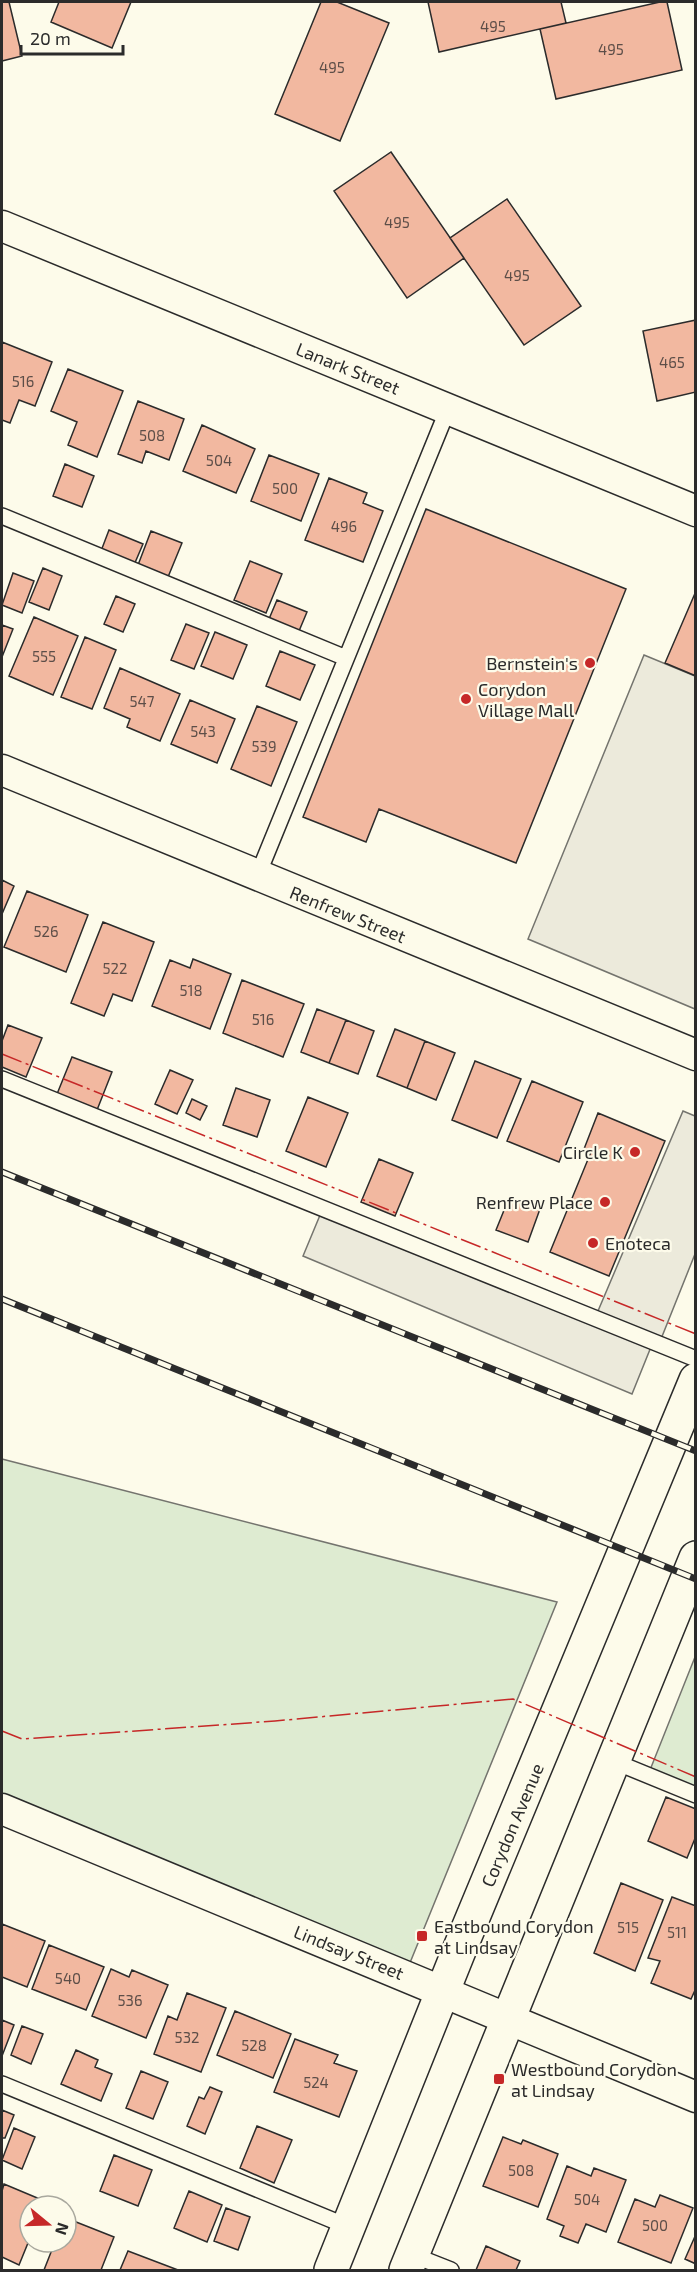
<svg xmlns="http://www.w3.org/2000/svg" width="697" height="2272" viewBox="0 0 697 2272" font-family="'Exo 2',sans-serif">
  <rect width="100%" height="100%" fill="#fdfbea"/>
  <!-- green -->
  <path fill="#deebd1" stroke="#74746e" stroke-width="1.5" d="M2,1459L557,1602L405,1975L2,1809Z
    M695,1657V1795L648,1775Z"/>
  <!-- parking -->
  <path fill="#eceadb" stroke="#74746e" stroke-width="1.5" d="M644,655L695,676V1009L528,939Z
    M683,1111L695,1116V1254L659,1344L653,1342L632,1394L303,1256L323,1208L595,1318Z"/>
  <!-- building -->
  <path fill="#f2b8a0" stroke="#2b2b2b" stroke-width="1.5" d="M2,2H9L22,56L2,61Z
    M59,2H131L112,48L51,22Z
    M321,2H337L389,23L340,141L275,114Z
    M428,2H561L566,23L439,52Z
    M660,2H667L682,70L556,99L540,29Z
    M391,152L464,258L407,298L334,191Z
    M507,199L581,306L524,345L450,238Z
    M696,320V392L657,401L643,331Z
    M2,342L52,362L35,406L19,400L10,423L2,420Z
    M68,369L123,391L97,457L68,445L77,422L51,411Z
    M138,401L184,419L169,460L146,451L142,463L118,454Z
    M202,425L255,449L236,493L183,471Z
    M269,455L319,474L301,521L251,501Z
    M65,464L94,476L82,507L53,496Z
    M329,478L367,493L363,503L383,511L363,562L305,540Z
    M426,509L626,589L516,863L379,809L366,842L303,817Z
    M426,509L626,589L516,863L379,809L366,842L303,817Z
    M109,530L143,544L134,565L101,551Z
    M151,531L182,543L168,577L138,565Z
    M250,561L282,574L266,613L234,600Z
    M43,568L62,576L49,610L29,602Z
    M13,573L34,581L22,613L2,605Z
    M696,591V676L665,663Z
    M696,591V676L665,663Z
    M116,596L135,604L123,632L104,624Z
    M277,600L307,612L299,631L269,619Z
    M34,617L78,636L53,695L9,676Z
    M186,624L209,633L194,669L171,660Z
    M2,625L13,629L2,657Z
    M215,632L247,645L233,679L201,666Z
    M85,637L116,650L92,709L61,697Z
    M280,651L315,665L300,700L266,686Z
    M120,668L180,694L160,741L127,727L130,719L104,708Z
    M190,700L235,719L217,763L171,744Z
    M257,706L297,722L271,786L231,769Z
    M2,880L14,886L2,914Z
    M27,891L88,915L66,972L4,947Z
    M103,922L154,942L132,1001L113,994L104,1016L71,1003Z
    M193,959L231,974L210,1029L152,1006L170,960L190,968Z
    M242,980L304,1004L283,1057L223,1033Z
    M317,1009L346,1020L329,1063L301,1052Z
    M346,1020L374,1031L358,1074L329,1063Z
    M8,1025L42,1038L26,1077L2,1067V1041Z
    M395,1029L425,1041L407,1088L377,1076Z
    M425,1041L455,1053L436,1100L407,1088Z
    M72,1057L112,1072L97,1110L57,1094Z
    M475,1061L521,1079L497,1138L452,1120Z
    M170,1070L193,1080L177,1114L155,1104Z
    M532,1081L583,1102L559,1162L507,1141Z
    M236,1088L270,1100L257,1137L223,1125Z
    M308,1097L348,1113L326,1167L286,1151Z
    M192,1099L207,1106L200,1120L186,1113Z
    M598,1113L665,1141L609,1276L550,1252L591,1152L584,1149Z
    M379,1159L413,1173L395,1216L361,1202Z
    M509,1198L540,1209L528,1242L496,1230Z
    M666,1797L696,1809V1836L687,1858L648,1841Z
    M621,1883L663,1900L635,1971L594,1953Z
    M672,1897L696,1906V1988L691,1999L651,1983L660,1961L648,1958Z
    M2,1924L45,1941L27,1987L2,1977Z
    M49,1945L104,1967L86,2010L32,1989Z
    M111,1969L129,1977L132,1970L168,1985L146,2038L92,2016Z
    M187,1993L226,2008L201,2072L154,2054L168,2016L177,2020Z
    M235,2011L291,2034L273,2078L217,2055Z
    M2,2020L14,2025L2,2056Z
    M22,2026L43,2034L31,2064L11,2055Z
    M295,2039L338,2055L334,2063L357,2071L339,2117L274,2092Z
    M76,2050L98,2060L95,2067L112,2074L101,2101L61,2084Z
    M141,2071L168,2082L153,2119L126,2108Z
    M210,2087L222,2092L205,2134L187,2126L199,2097L204,2099Z
    M2,2110L14,2115L5,2138H2Z
    M257,2126L292,2140L274,2183L240,2168Z
    M14,2128L35,2137L22,2169L2,2160Z
    M503,2137L521,2144L523,2140L558,2154L538,2207L483,2186Z
    M114,2155L152,2170L138,2206L100,2191Z
    M567,2166L591,2176L594,2168L626,2180L606,2232L586,2224L578,2243L560,2236L564,2226L547,2219Z
    M4,2184L54,2205L30,2206V2242H39L37,2246L28,2243L19,2265L2,2257V2191Z
    M189,2191L222,2205L207,2242L174,2228Z
    M660,2195L693,2208L671,2263L618,2242L635,2199L655,2207Z
    M226,2208L250,2217L238,2250L214,2241Z
    M66,2218L114,2237L101,2270H44L55,2242H66Z
    M696,2234V2264L685,2259Z
    M486,2246L520,2261L516,2270H476Z
    M128,2251L178,2270H120Z"/>
  <g fill="none" stroke-linecap="round" stroke-linejoin="round">
    <!-- service casing -->
    <g stroke="#2b2b2b" stroke-width="18">
      <path id="service" d="M2,516L346,658
        M257,877L448,409
        M2,1079L696,1359
        M613,1761L696,1795
        M2,2084L349,2227
        M413,2255L451,2270"/>
    </g>
    <!-- minor casing -->
    <g stroke="#2b2b2b" stroke-width="33">
      <path id="minor" d="M2,226L696,511
        M2,770L696,1055
        M2,1809L696,2097"/>
    </g>
    <!-- secondary casing -->
    <g stroke="#2b2b2b" stroke-width="36">
      <path id="secondary" d="M331,2270L458,1953L696,1380
        M406,2270L696,1558"/>
    </g>
    <!-- service -->
    <use href="#service" stroke="#fdfbea" stroke-width="15"/>
    <!-- minor -->
    <use href="#minor" stroke="#fdfbea" stroke-width="30"/>
    <!-- secondary -->
    <use href="#secondary" stroke="#fdfbea" stroke-width="33"/>
    <!-- rail casing -->
    <g stroke="#2b2b2b" stroke-width="7">
      <path id="rail" d="M2,1172L696,1451
        M2,1299L696,1579"/>
    </g>
    <!-- rail -->
    <use href="#rail" stroke="#fdfbea" stroke-width="4.5" stroke-dasharray="14" stroke-linecap="butt"/>
    <!-- power -->
    <path stroke="#c62828" stroke-width="1.5" stroke-dasharray="21 4.5 3 4.5" stroke-linecap="butt" d="M2,1054L696,1334
      M2,1731L22,1739L275,1721L513,1699L696,1777"/>
  </g>
  <!-- markers -->
  <g fill="#c62828" stroke="#fdfbea" stroke-width="2">
    <circle cx="590" cy="663" r="6"/>
    <circle cx="466" cy="699" r="6"/>
    <circle cx="635" cy="1152" r="6"/>
    <circle cx="605" cy="1202" r="6"/>
    <circle cx="593" cy="1243" r="6"/>
    <rect x="416" y="1930" width="12" height="12" rx="3"/>
    <rect x="493" y="2073" width="12" height="12" rx="3"/>
  </g>
  <g text-anchor="middle" dominant-baseline="central" stroke-width="4.5" stroke-linejoin="round" paint-order="stroke">
    <!-- number labels -->
    <g font-size="15" fill="#5d4e48">
      <text x="493" y="26">495</text>
      <text x="611" y="49">495</text>
      <text x="332" y="67">495</text>
      <text x="397" y="222">495</text>
      <text x="517" y="275">495</text>
      <text x="672" y="362">465</text>
      <text x="23" y="381">516</text>
      <text x="152" y="435">508</text>
      <text x="219" y="460">504</text>
      <text x="285" y="488">500</text>
      <text x="344" y="526">496</text>
      <text x="44" y="656">555</text>
      <text x="142" y="701">547</text>
      <text x="203" y="731">543</text>
      <text x="264" y="746">539</text>
      <text x="46" y="931">526</text>
      <text x="115" y="968">522</text>
      <text x="191" y="990">518</text>
      <text x="263" y="1019">516</text>
      <text x="628" y="1927">515</text>
      <text x="677" y="1932">511</text>
      <text x="68" y="1978">540</text>
      <text x="130" y="2000">536</text>
      <text x="187" y="2037">532</text>
      <text x="254" y="2045">528</text>
      <text x="316" y="2082">524</text>
      <text x="521" y="2170">508</text>
      <text x="587" y="2199">504</text>
      <text x="655" y="2225">500</text>
    </g>
    <!-- street labels -->
    <g font-size="18" fill="#2b2b2b" stroke="#fdfbea">
      <text transform="translate(348 368) rotate(22)">Lanark Street</text>
      <text transform="translate(348 914) rotate(22)">Renfrew Street</text>
      <text transform="translate(512 1825) rotate(-67)">Corydon Avenue</text>
      <text transform="translate(349 1952) rotate(22)">Lindsay Street</text>
    </g>
    <!-- poi labels -->
    <g font-size="18" fill="#2b2b2b" stroke="#fdfbea" text-anchor="start">
      <text x="578" y="663" text-anchor="end">Bernstein's</text>
      <text x="478" y="689">Corydon<tspan x="478" dy="21">Village Mall</tspan></text>
      <text x="623" y="1152" text-anchor="end">Circle K</text>
      <text x="593" y="1202" text-anchor="end">Renfrew Place</text>
      <text x="605" y="1243">Enoteca</text>
      <text x="434" y="1926">Eastbound Corydon<tspan x="434" dy="21">at Lindsay</tspan></text>
      <text x="511" y="2069">Westbound Corydon<tspan x="511" dy="21">at Lindsay</tspan></text>
    </g>
  </g>
  <!-- border -->
  <rect width="697" height="2272" fill="none" stroke="#2b2b2b" stroke-width="6"/>
  <!-- north arrow -->
  <g transform="translate(48 2224) rotate(109)"><circle r="28" fill="#fdfbea" stroke="#a9a89e" stroke-width="1.5"/>
  <path d="M0-4.5L10 22L0 15L-10 22Z" fill="#c62828"/>
  <text y="-9" font-size="16" font-weight="bold" text-anchor="middle" fill="#2b2b2b">N</text>
  </g>
  <!-- scale -->
  <path d="M21 45v9h102v-9" fill="none" stroke="#2b2b2b" stroke-width="3"/>
  <text x="30" y="45" font-size="18" fill="#2b2b2b" stroke="#fdfbea" stroke-width="4.5" paint-order="stroke">20 m</text>
</svg>
